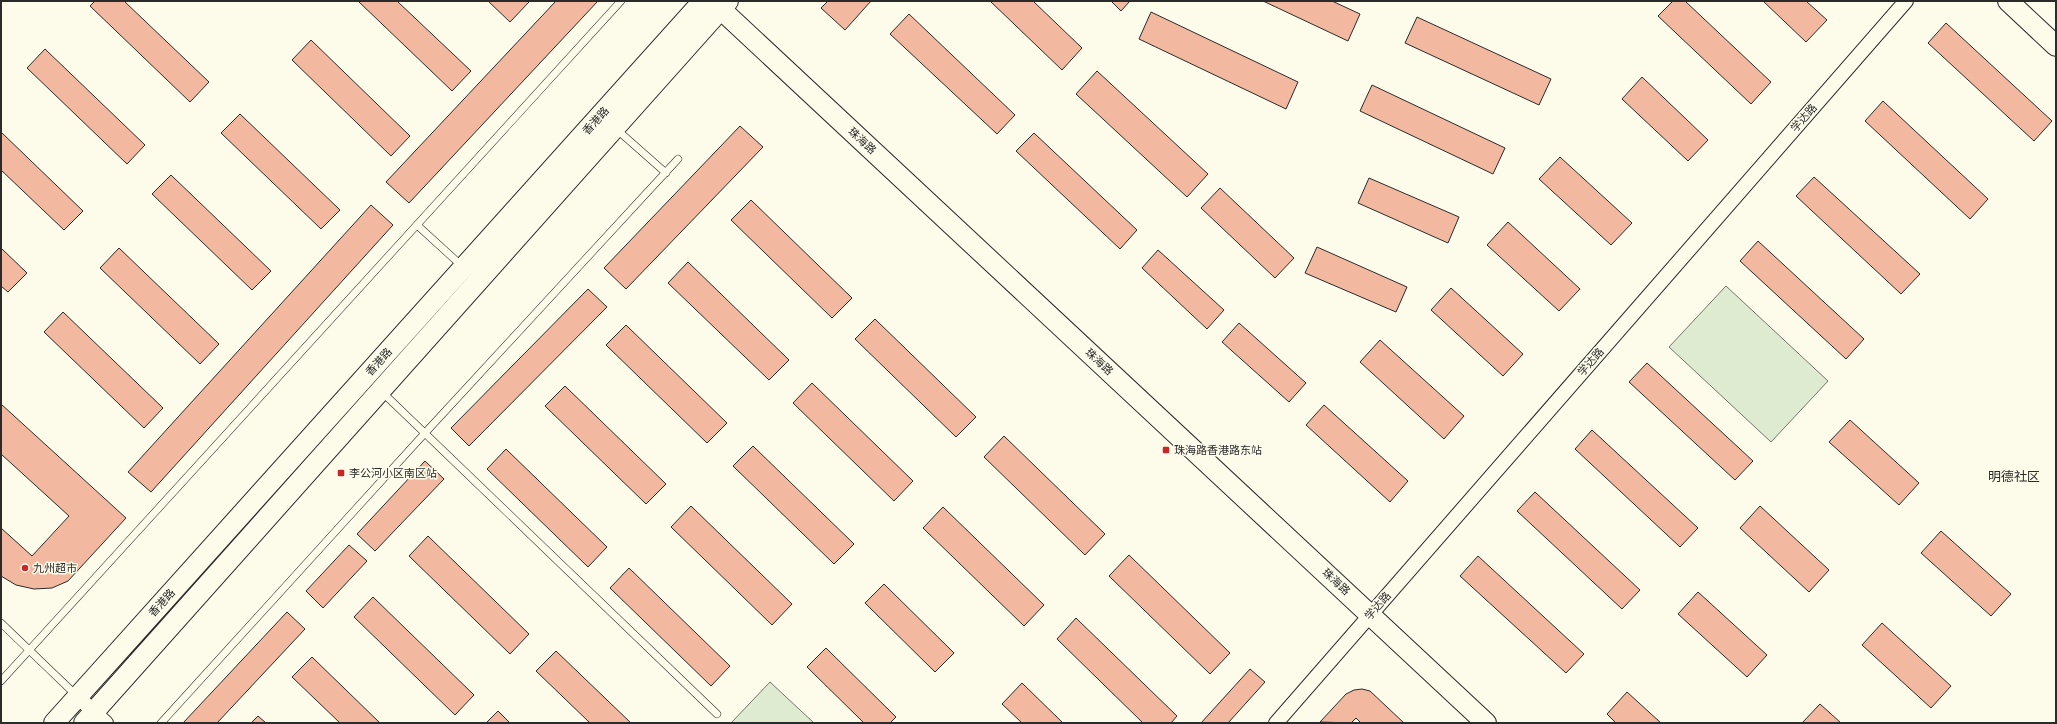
<svg xmlns="http://www.w3.org/2000/svg" width="2057" height="724" viewBox="0 0 2057 724" font-family="'Fira Sans Condensed','Noto Sans SC',sans-serif">
  <rect width="100%" height="100%" fill="#fdfbea"/>
  <!-- green -->
  <path fill="#deebd1" stroke="#74746e" d="M1726,286L1828,381L1771,442L1669,347Z
    M770,682L814,723H731Z"/>
  <!-- building -->
  <path fill="#f2b8a0" stroke="#2b2b2b" d="M95,1H124L209,82L190,102L90,6Z
    M358,1H397L471,71L452,91Z
    M488,1H527L529,2L510,22Z
    M556,1H598L409,203L386,182Z
    M828,1H871L845,30L821,8Z
    M990,1H1033L1082,48L1062,70Z
    M1111,1H1130L1121,11Z
    M1263,1H1332L1360,14L1348,41Z
    M1673,1H1685L1771,82L1751,104L1658,16Z
    M1763,1H1806L1827,20L1806,42Z
    M1151,12L1298,82L1286,109L1139,39Z
    M909,14L1015,115L997,134L890,34Z
    M1417,17L1551,79L1539,105L1405,43Z
    M1946,23L2052,121L2034,141L1928,43Z
    M311,40L410,136L391,156L292,60Z
    M45,49L145,145L127,164L27,68Z
    M1097,71L1208,174L1187,197L1076,94Z
    M1642,77L1708,140L1688,161L1622,99Z
    M1372,85L1505,148L1493,174L1360,111Z
    M1883,101L1988,199L1970,219L1865,121Z
    M240,114L340,210L321,229L221,133Z
    M740,126L763,147L626,289L604,268Z
    M1,132L83,211L64,230L1,170Z
    M1034,133L1137,230L1120,249L1016,151Z
    M1560,157L1632,223L1611,245L1539,179Z
    M171,175L271,271L252,290L152,194Z
    M1814,177L1920,274L1901,294L1796,196Z
    M1369,178L1459,217L1448,243L1358,203Z
    M1220,188L1294,258L1275,278L1201,208Z
    M751,200L852,298L832,318L731,220Z
    M371,205L393,225L151,492L128,472Z
    M1508,222L1580,289L1559,311L1487,245Z
    M1758,241L1864,339L1846,359L1740,261Z
    M1317,247L1407,287L1396,312L1305,273Z
    M1,248L27,273L8,292L1,286Z
    M119,248L219,344L200,364L100,268Z
    M1158,250L1224,310L1207,329L1142,268Z
    M688,262L789,360L769,380L668,283Z
    M1451,288L1523,354L1503,376L1431,310Z
    M588,289L607,307L469,446L451,428Z
    M63,312L163,408L144,428L44,332Z
    M875,319L976,417L956,437L855,339Z
    M1239,323L1306,383L1289,402L1222,342Z
    M626,325L727,423L707,443L606,345Z
    M1380,340L1464,416L1444,439L1360,362Z
    M1647,363L1753,461L1735,480L1629,382Z
    M812,383L913,481L894,501L793,403Z
    M565,386L666,484L646,504L545,406Z
    M1,404L126,518L68,581L52,588L34,589L16,585L1,576V528L32,556L69,516L1,454Z
    M1324,405L1408,481L1390,502L1306,425Z
    M1850,420L1919,483L1899,505L1829,442Z
    M1592,430L1698,528L1680,547L1575,449Z
    M1004,436L1105,534L1085,555L984,457Z
    M753,446L854,544L834,564L733,466Z
    M506,449L607,547L588,567L487,469Z
    M425,461L444,479L375,551L357,534Z
    M1535,492L1640,590L1622,609L1517,511Z
    M691,506L792,604L772,625L671,527Z
    M1760,506L1829,570L1809,592L1740,528Z
    M943,507L1044,605L1024,626L923,528Z
    M1941,531L2011,594L1991,616L1921,553Z
    M428,536L529,634L510,654L409,556Z
    M349,545L367,561L323,608L306,591Z
    M1129,555L1230,653L1210,674L1109,576Z
    M1478,556L1584,654L1566,673L1460,576Z
    M629,568L730,666L711,686L610,588Z
    M884,584L954,653L935,672L865,603Z
    M1698,592L1767,655L1747,677L1678,614Z
    M373,597L474,695L455,715L354,617Z
    M287,612L305,629L217,723H183Z
    M1076,618L1177,716L1171,723H1143L1057,639Z
    M1882,623L1951,686L1931,708L1862,645Z
    M826,648L896,717L890,723H864L807,667Z
    M556,651L631,723H590L536,671Z
    M312,657L380,723H340L292,677Z
    M1250,669L1265,682L1228,723H1201Z
    M1022,683L1063,723H1022L1002,704Z
    M1362,689L1370,691L1404,723H1361L1356,718L1351,723L1320,722L1346,694L1354,690Z
    M1627,692L1661,723H1616L1607,714Z
    M1820,704L1841,723H1802Z
    M498,711L510,723H486Z
    M258,716L266,723H251Z"/>
  <g fill="none" stroke-linecap="round" stroke-linejoin="round">
    <!-- lane casing -->
    <g stroke="#2b2b2b" stroke-width="8">
      <path id="lane" d="M615,128L666,173
        M417,225L463,267
        M382,392L717,714
        M1,623L77,696
        M1,681L621,1
        M161,723L425,433L678,159"/>
    </g>
    <!-- street casing -->
    <g stroke="#2b2b2b" stroke-width="16">
      <path id="street" d="M78,697L106,723
        M1276,723L1906,1"/>
    </g>
    <!-- secondary casing -->
    <g stroke="#2b2b2b" stroke-width="22">
      <path id="secondary" d="M712,1L1486,723
        M2008,1L2056,46
        M54,723L703,1
        M84,723L728,1"/>
    </g>
    <!-- lane -->
    <use href="#lane" stroke="#fdfbea" stroke-width="7"/>
    <!-- street -->
    <use href="#street" stroke="#fdfbea" stroke-width="14"/>
    <!-- secondary -->
    <use href="#secondary" stroke="#fdfbea" stroke-width="20"/>
  </g>
  <!-- markers -->
  <g fill="#c62828" stroke="#fdfbea" stroke-width="1.5">
    <rect x="1162" y="446" width="8" height="8" rx="2"/>
    <rect x="337" y="469" width="8" height="8" rx="2"/>
    <circle cx="25" cy="568" r="4"/>
  </g>
  <g text-anchor="middle" dominant-baseline="central" stroke-width="3" stroke-linejoin="round" paint-order="stroke">
    <!-- street labels -->
    <g font-size="11" fill="#2b2b2b" stroke="#fdfbea">
      <text transform="translate(1804 118) rotate(-49)">学达路</text>
      <text transform="translate(596 121) rotate(-48)">香港路</text>
      <text transform="translate(862 141) rotate(43)">珠海路</text>
      <text transform="translate(379 362) rotate(-48)">香港路</text>
      <text transform="translate(1099 362) rotate(43)">珠海路</text>
      <text transform="translate(1591 362) rotate(-49)">学达路</text>
      <text transform="translate(1336 582) rotate(43)">珠海路</text>
      <text transform="translate(162 603) rotate(-48)">香港路</text>
      <text transform="translate(1378 606) rotate(-49)">学达路</text>
    </g>
    <!-- poi labels -->
    <g font-size="11" fill="#2b2b2b" stroke="#fdfbea" text-anchor="start">
      <text x="1174" y="450">珠海路香港路东站</text>
      <text x="349" y="473">李公河小区南区站</text>
      <text x="33" y="568">九州超市</text>
    </g>
    <!-- quarter labels -->
    <g font-size="13" fill="#2b2b2b" stroke="#fdfbea">
      <text x="2014" y="476">明德社区</text>
    </g>
  </g>
  <!-- border -->
  <rect width="2057" height="724" fill="none" stroke="#2b2b2b" stroke-width="4"/>
</svg>
